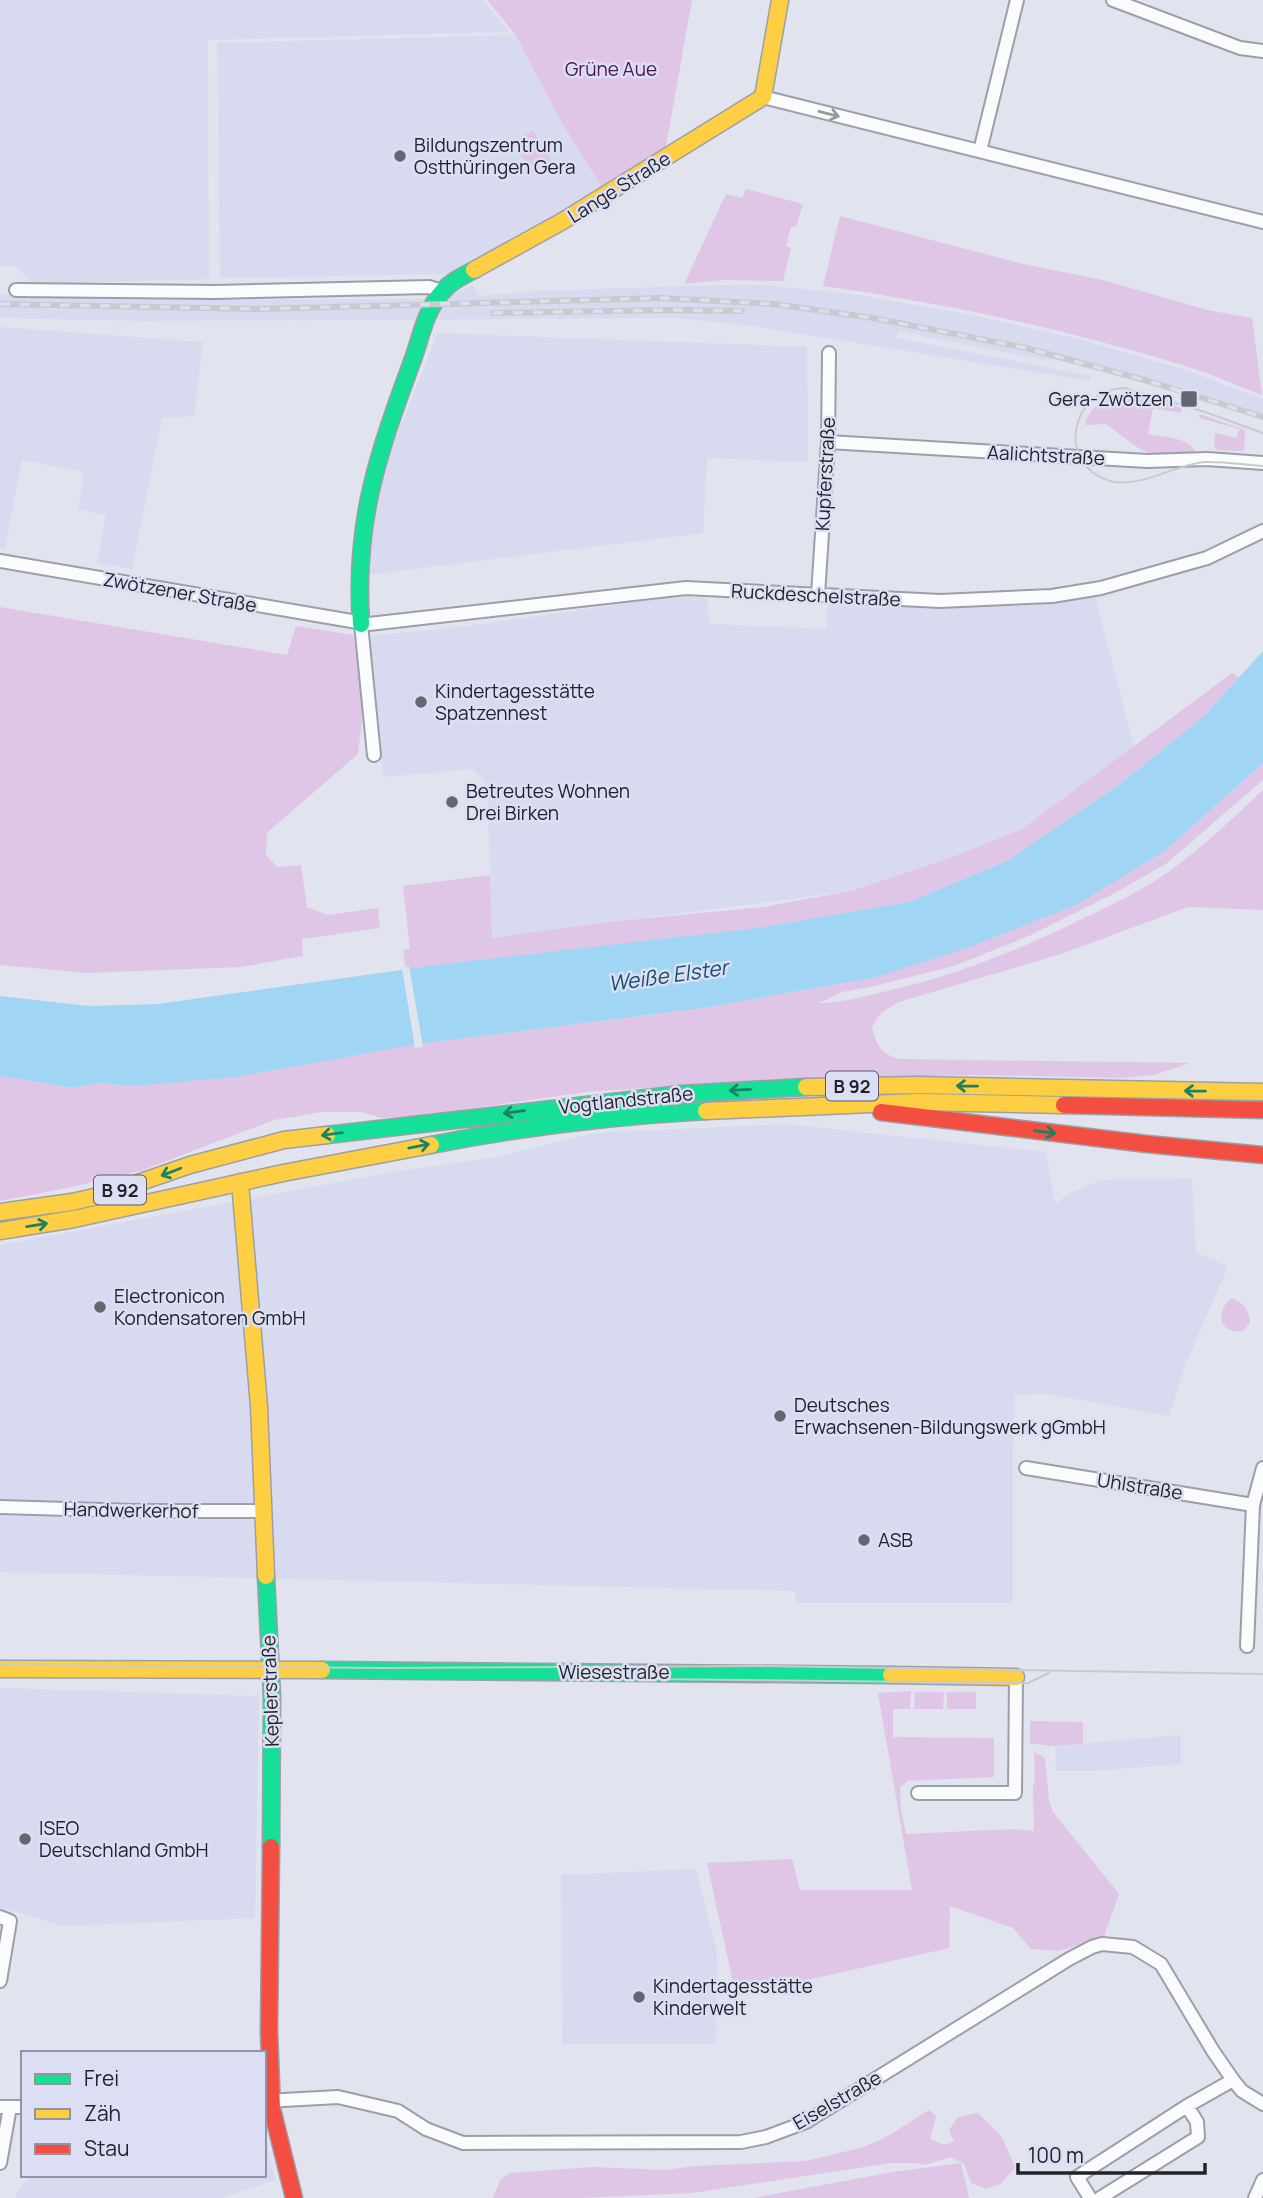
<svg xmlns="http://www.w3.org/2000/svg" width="1263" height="2198" viewBox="0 0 1263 2198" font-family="Manrope,sans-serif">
  <rect width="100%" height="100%" fill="#e1e3ee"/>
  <!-- built -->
  <path fill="#d8dbef" d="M0,0H483L509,32L208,40L209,279L32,284L16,266H0Z
    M514,35L603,190L446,274L220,278L217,43Z
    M473,285L478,296L539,291L717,285H765L859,295L967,314L1075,338L1186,370L1263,399V420L1191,395L1052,357L1050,361L898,331L897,338L1091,376L1090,381L747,325L677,318L144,321L0,318V295L232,300L413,299L447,297Z
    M0,327L203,342L194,416L162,418L132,569L97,563L106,515L78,509L84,472L22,460L5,548H0Z
    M438,333L807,347L808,462L707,458L703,533L366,575L365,562L379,479Z
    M677,596L707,598L709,624L826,629L828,602L934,609L1017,605L1095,597L1134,746L1022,829L947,859L851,891L492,938L487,784L473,769L383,777L369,636L460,627Z
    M785,1124L1046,1152L1055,1204L1068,1194L1102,1180L1192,1179L1196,1253L1228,1266L1186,1363L1169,1416L1048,1394L1015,1395L1013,1445V1603H796L795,1591L0,1572V1245L393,1172L496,1157L594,1133Z
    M0,1688L259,1696L255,1918L63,1926L0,1907Z
    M1181,1735V1764L1092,1771H1056L1055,1746Z
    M696,1869L717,1951L716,2044H562L561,1875Z
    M264,2130L275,2180L222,2198H16L18,2190L32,2175H264Z"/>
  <!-- green -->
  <path fill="#dfc6e7" d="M487,0H692L666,146L601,186L561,121L514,33Z
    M533,130L552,161L532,173L513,142Z
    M746,189L803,204L796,227H791L786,246L791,248L783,281L723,280L684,284L726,194L742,198Z
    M840,216L1023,264L1103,280L1207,310L1252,318L1262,395C1236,385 1209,373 1182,365C1065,329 944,303 823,286Z
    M1119,396H1144L1182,408L1181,413L1153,408L1148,434C1162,437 1190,437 1195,452L1150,454L1137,447L1106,424L1085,425C1089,408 1102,399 1119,396Z
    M1200,414L1245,430L1244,451L1218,450L1214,447L1215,433L1237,438L1239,429L1199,418Z
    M0,607L287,655L296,626L353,635L364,702L358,754L267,833L266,855L277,867L301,865L307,907L328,915L378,908L380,928L302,939L303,956L240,967L87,973L0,965Z
    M1232,673L1239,677L1204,716L1124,781L1007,861L909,902L757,928L406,971L403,950L410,949L403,886L490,875L492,938L608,922L763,907L851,891L947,859L1022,829Z
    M1263,763V780L1167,863L1117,892L1031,935L954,966L870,987L842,992L819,1003C841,1003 865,996 887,991C955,976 1019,950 1082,919C1112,905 1143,890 1171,870C1204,846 1233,818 1263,790V910L1188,907L1064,953L899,1002L881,1013L872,1027C877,1046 880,1053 899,1059L1190,1063L1154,1075L1123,1078L972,1075L786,1079L586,1092L421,1116L381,1118L362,1112H322L274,1120L143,1170L72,1187L0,1201V1076L73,1088L98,1083L133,1086L418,1044L703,1008L873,978L1166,850Z
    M1232,1298C1245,1305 1249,1309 1250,1323L1243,1331C1239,1331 1235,1332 1231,1330C1215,1325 1221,1305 1232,1298Z
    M911,1691L910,1709H893V1737L994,1738V1777L908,1781L900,1787L901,1809L906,1834L1015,1829L1034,1831L1033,1784H1035L1034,1752L1045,1758L1049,1800L1053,1812L1119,1894L1104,1937L1059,1951L1031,1949L1013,1928L950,1906L949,1948L736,1996L707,1863L792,1859L800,1890H912L878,1693Z
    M915,1692H944L943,1709H914Z
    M947,1692H976V1709H947Z
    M1030,1721L1083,1722V1744L1049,1746L1030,1743Z
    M929,2110L936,2116L930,2139L944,2145L954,2142L949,2130L958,2117L978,2113L1002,2137L1015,2167L1001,2184L986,2189L971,2183L964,2164L950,2157L925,2165L915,2163H891L692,2193L580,2198H493L501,2179L510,2173L593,2167L667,2170L694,2166L806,2161L864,2147L888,2136Z
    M961,2163L969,2198H753L893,2172Z"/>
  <!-- water -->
  <path fill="#a0d6f4" d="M1263,651V763L1166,850L1078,904L967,948L873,978L703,1008L418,1044L236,1077L133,1086L98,1083L73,1088L0,1076V996L88,1006L158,1004L444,964L757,928L909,902L1007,861L1124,781L1204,716Z"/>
  <!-- pier -->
  <path fill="#e1e3ee" d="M409,966L423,1047L415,1048L402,968Z"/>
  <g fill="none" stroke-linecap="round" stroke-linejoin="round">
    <!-- street casing -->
    <g stroke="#9d9fa7" stroke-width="16">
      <path id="street" d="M1113,0L1240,48L1263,51
        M763,97L1263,222
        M980,151L1017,0
        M16,290L215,292L429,287L442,291
        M828,442L1147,461L1207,459L1263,463
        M0,561L369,624L686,588L940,601L1052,596L1101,588L1207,558L1263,531
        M818,595L828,442L829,353
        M361,624L374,755
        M1026,1468L1253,1505
        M0,1507L135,1511H262
        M1247,1646L1253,1505L1263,1468
        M918,1793H1015L1016,1677
        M0,1917L10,1921L0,1981
        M265,2101L338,2097L398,2111L426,2129L463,2143L741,2142L766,2137L806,2122L1069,1959L1092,1947L1102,1944L1133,1947L1161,1964L1213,2051L1233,2080L1242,2091L1263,2104
        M0,2107H23
        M0,2163L10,2107
        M1090,2198L1077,2177L1187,2106L1233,2080
        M1100,2198L1198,2137L1197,2122L1187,2106
        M1255,2198L1263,2180"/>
    </g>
    <!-- fast casing -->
    <g stroke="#9d9fa7" stroke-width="19">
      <path id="fast" d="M361,624C354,521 378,454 413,359C421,336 426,309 443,291C451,281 463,276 474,270
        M327,1135L681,1094L806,1087
        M431,1145C522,1127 614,1116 706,1111
        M266,1576L272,1698L271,1847
        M322,1670L891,1675"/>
    </g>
    <!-- slow casing -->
    <g stroke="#9d9fa7" stroke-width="19">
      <path id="slow" d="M474,270L561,222L763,97L780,0
        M806,1087L917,1085L1263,1092
        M706,1111L918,1102L1064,1105
        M240,1182L259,1406L266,1576
        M0,1212L72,1202L103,1195L190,1165L284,1140L327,1135
        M0,1231L74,1219L283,1173L431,1145
        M0,1669L322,1670
        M891,1675L1016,1677"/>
    </g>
    <!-- jam casing -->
    <g stroke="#9d9fa7" stroke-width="19">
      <path id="jam" d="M1064,1105L1263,1110
        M881,1112L1147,1144L1263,1155
        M271,1847L269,2032L272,2109L294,2198"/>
    </g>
    <!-- street -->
    <use href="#street" stroke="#fafbfc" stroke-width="12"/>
    <!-- fast -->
    <use href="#fast" stroke="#16e098" stroke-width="16"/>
    <!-- slow -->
    <use href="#slow" stroke="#ffcf43" stroke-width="16"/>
    <!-- jam -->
    <use href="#jam" stroke="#f24e42" stroke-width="16"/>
    <!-- tram -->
    <path stroke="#cacacd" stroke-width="2" d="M1263,433L1205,412L1125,388C1069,389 1056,465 1110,481C1138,489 1175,465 1204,462C1223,461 1244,465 1263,466
      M0,1665L385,1668L766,1666L1263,1674
      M561,1678L1020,1683H1028L1049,1673"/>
    <!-- rail casing -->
    <g stroke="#cacacd" stroke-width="6">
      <path id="rail" d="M0,304L261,309L661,298L773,304L873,318L1026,348L1148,381L1263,417
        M493,313L671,310L742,311"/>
    </g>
    <!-- rail -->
    <use href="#rail" stroke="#dcdff3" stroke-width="3.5" stroke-dasharray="10" stroke-linecap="butt"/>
  </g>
  <!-- one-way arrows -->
  <defs><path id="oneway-shaft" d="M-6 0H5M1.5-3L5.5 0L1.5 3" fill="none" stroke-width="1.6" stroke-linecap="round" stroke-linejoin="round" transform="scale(1.75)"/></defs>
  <use stroke="#999a9e" href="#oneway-shaft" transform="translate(829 114) rotate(14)"/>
  <g stroke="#1c8261">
    <use href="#oneway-shaft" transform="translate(967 1086) rotate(-179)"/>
    <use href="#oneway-shaft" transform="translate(740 1090) rotate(177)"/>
    <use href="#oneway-shaft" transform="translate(1195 1091) rotate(-179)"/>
    <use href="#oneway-shaft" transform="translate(514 1112) rotate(173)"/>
    <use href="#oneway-shaft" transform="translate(1045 1132) rotate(7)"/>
    <use href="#oneway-shaft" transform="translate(332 1134) rotate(173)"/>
    <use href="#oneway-shaft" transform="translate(419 1146) rotate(-11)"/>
    <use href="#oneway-shaft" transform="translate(171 1172) rotate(159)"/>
    <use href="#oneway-shaft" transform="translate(37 1225) rotate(-9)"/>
  </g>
  <!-- markers -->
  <g fill="#65666f" stroke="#dcdff3" stroke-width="2.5">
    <circle cx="400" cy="156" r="7"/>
    <rect x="1180" y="390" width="18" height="18" rx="3.5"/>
    <circle cx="421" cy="702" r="7"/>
    <circle cx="452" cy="802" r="7"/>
    <circle cx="100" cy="1307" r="7"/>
    <circle cx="780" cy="1416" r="7"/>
    <circle cx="864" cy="1540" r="7"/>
    <circle cx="25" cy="1839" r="7"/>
    <circle cx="639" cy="1997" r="7"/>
  </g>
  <g text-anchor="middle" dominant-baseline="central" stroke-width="5" stroke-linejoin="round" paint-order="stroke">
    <!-- shield labels -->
    <g fill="#dcdff3" stroke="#5a5b66" stroke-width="2">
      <rect x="826" y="1071.5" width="52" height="29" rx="5"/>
      <rect x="94" y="1175.5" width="52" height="29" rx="5"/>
    </g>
    <g font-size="18" font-weight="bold" fill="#22232a">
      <text x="852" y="1086">B 92</text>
      <text x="120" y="1190">B 92</text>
    </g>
    <!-- park labels -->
    <g font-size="19" fill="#4e1455" stroke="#dcdff3">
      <text x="611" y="69">Grüne Aue</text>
    </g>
    <!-- poi labels -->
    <g font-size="19" fill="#22232a" stroke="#dcdff3" text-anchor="start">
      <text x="414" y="145">Bildungszentrum<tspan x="414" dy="22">Ostthüringen Gera</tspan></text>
      <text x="1173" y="399" text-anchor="end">Gera-Zwötzen</text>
      <text x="435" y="691">Kindertagesstätte<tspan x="435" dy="22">Spatzennest</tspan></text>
      <text x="466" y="791">Betreutes Wohnen<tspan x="466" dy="22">Drei Birken</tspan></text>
      <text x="114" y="1296">Electronicon<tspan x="114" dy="22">Kondensatoren GmbH</tspan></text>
      <text x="794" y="1405">Deutsches<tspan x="794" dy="22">Erwachsenen-Bildungswerk gGmbH</tspan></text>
      <text x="878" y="1540">ASB</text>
      <text x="39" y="1828">ISEO<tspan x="39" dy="22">Deutschland GmbH</tspan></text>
      <text x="653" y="1986">Kindertagesstätte<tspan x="653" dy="22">Kinderwelt</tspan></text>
    </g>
    <!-- street labels -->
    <g font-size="19" fill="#22232a" stroke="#dcdff3">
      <text transform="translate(619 187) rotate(-32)">Lange Straße</text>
      <text transform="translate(1046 455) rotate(3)">Aalichtstraße</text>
      <text transform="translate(825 474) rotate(-87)">Kupferstraße</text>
      <text transform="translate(180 592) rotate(10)">Zwötzener Straße</text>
      <text transform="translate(816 595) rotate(3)">Ruckdeschelstraße</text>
      <text transform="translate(626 1100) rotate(-6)">Vogtlandstraße</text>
      <text transform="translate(1140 1486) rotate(9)">Uhlstraße</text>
      <text transform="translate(131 1510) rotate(1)">Handwerkerhof</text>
      <text x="614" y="1672">Wiesestraße</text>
      <text transform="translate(270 1691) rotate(-92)">Keplerstraße</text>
      <text transform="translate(837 2100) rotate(-30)">Eiselstraße</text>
    </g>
    <!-- water labels -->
    <g font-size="21" font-style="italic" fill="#14516b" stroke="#dcdff3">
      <text transform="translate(668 975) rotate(-8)">Weiße Elster</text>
    </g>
  </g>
  <!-- legend -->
  <rect x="21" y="2051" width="245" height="126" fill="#dcdff3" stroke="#9294a3" stroke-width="2"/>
  <rect x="35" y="2074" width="35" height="10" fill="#16e098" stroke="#9294a3" stroke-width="2"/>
  <text x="84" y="2086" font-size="21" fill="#22232a">Frei</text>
  <rect x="35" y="2109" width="35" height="10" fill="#ffcf43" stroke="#9294a3" stroke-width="2"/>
  <text x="84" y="2121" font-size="21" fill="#22232a">Zäh</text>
  <rect x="35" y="2144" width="35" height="10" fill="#f24e42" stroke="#9294a3" stroke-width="2"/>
  <text x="84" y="2156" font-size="21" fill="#22232a">Stau</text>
  <!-- scale -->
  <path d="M1018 2163v10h187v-10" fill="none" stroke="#22232a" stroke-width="3.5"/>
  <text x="1028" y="2163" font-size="21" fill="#22232a" stroke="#dcdff3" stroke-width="5" paint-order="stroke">100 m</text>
</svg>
